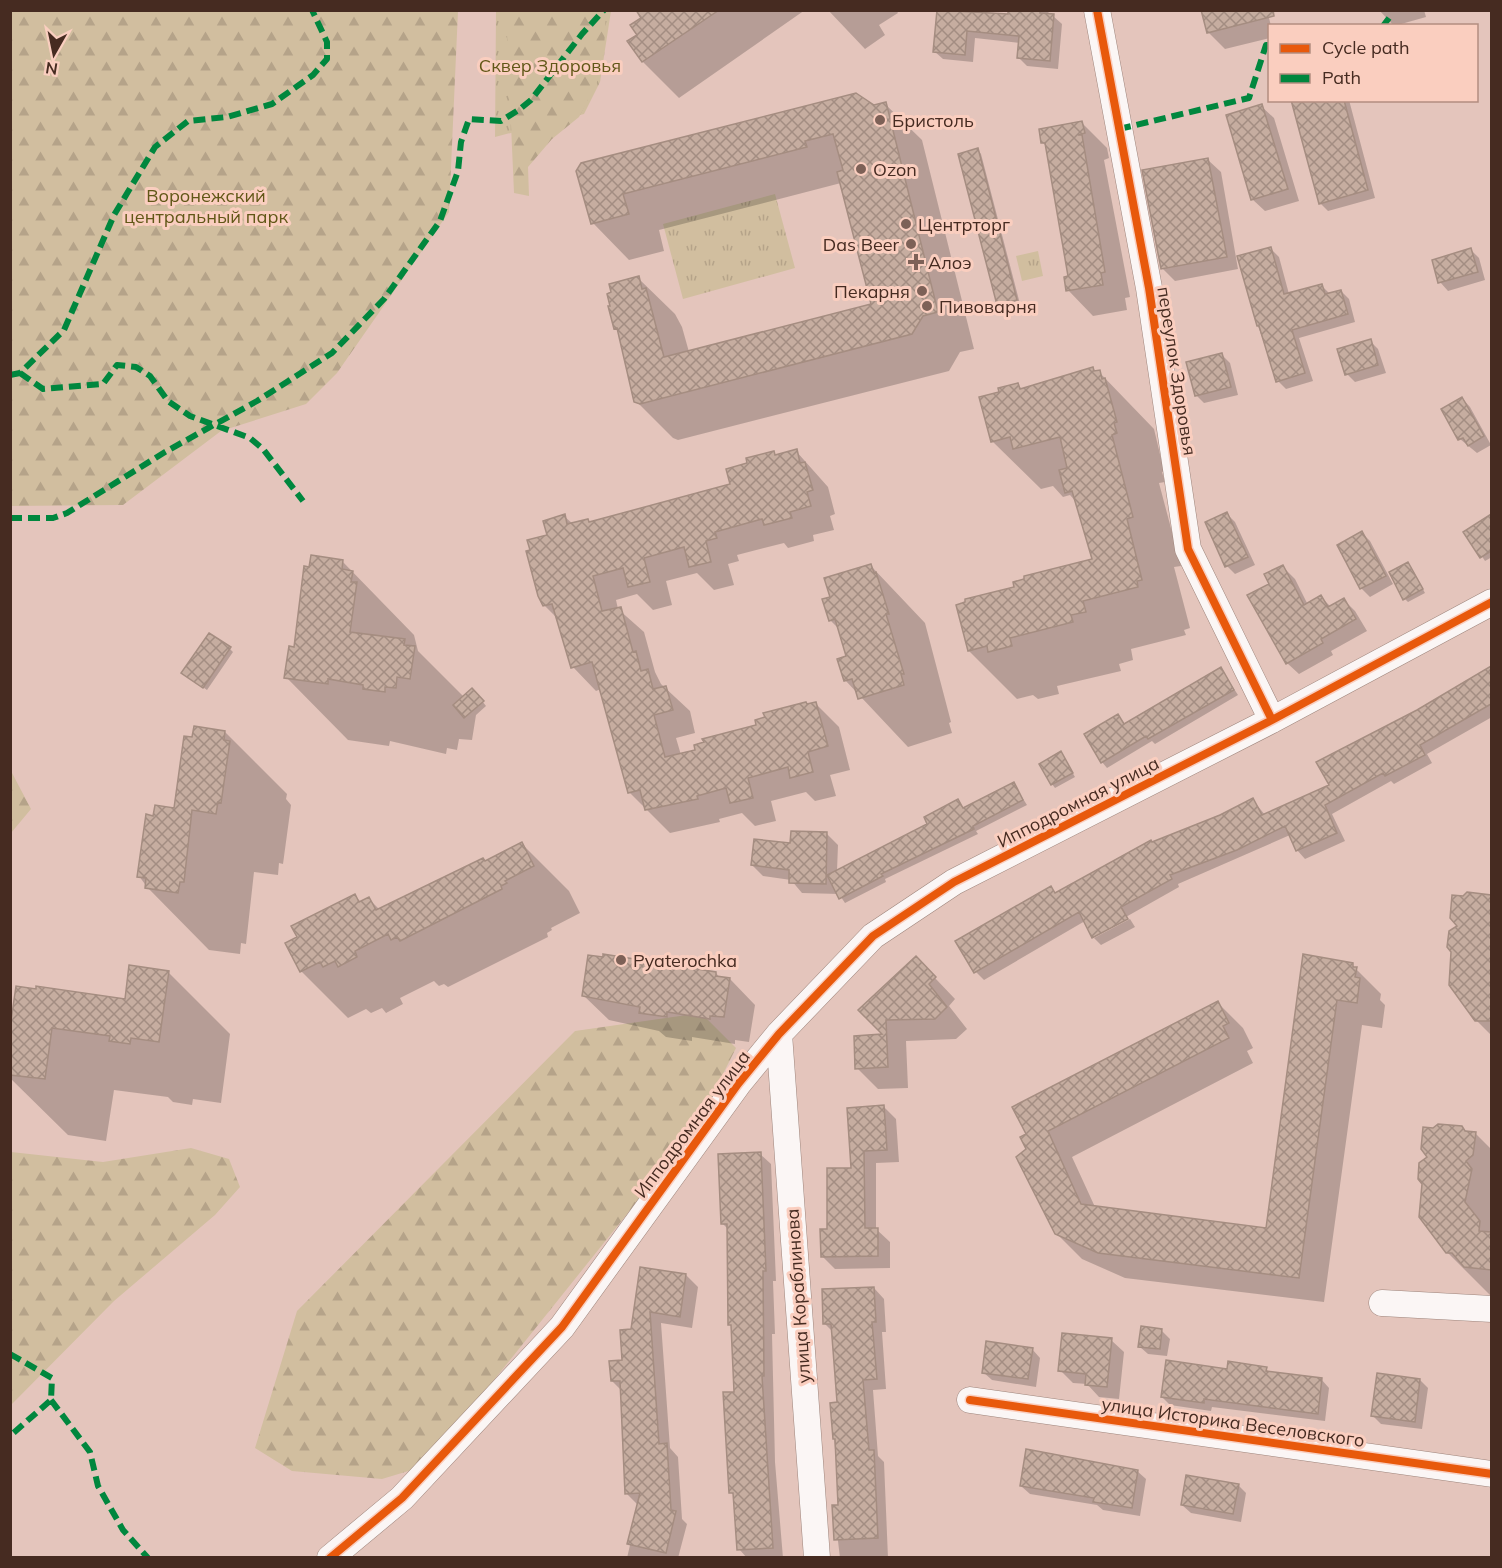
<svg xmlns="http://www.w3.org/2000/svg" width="1502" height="1568" viewBox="0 0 1502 1568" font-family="Mulish,sans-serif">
  <defs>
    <pattern id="grass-tufts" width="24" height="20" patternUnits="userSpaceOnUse" patternTransform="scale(1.5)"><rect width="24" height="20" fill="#d1be9f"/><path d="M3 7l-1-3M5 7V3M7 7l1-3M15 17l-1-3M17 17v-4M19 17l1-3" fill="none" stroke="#b5a389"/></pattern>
    <pattern id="forest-firs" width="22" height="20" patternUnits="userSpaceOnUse" patternTransform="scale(1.5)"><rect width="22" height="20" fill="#d1be9f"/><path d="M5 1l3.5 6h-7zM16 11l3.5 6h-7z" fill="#b5a389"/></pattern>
    <pattern id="building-cross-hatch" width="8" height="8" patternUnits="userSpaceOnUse" patternTransform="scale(1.5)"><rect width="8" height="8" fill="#c6ada0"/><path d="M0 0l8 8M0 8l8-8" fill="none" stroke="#a38d82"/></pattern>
  </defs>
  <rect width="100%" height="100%" fill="#e4c5bc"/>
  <!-- grass -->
  <path fill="url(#grass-tufts)" d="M496,11H611L600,82L584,114L495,137Z
    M775,194L795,268L683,299L663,224Z
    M1038,251L1043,276L1022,281L1016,256Z"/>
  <!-- forest -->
  <path fill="url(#forest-firs)" d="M10,11H458L449,212L337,373L306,404L221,431L123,505L11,506Z
    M506,11H606L604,50L597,82L579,117L552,139L528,167L529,196L514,193Z
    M11,771L31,809L11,833H10Z
    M701,1013L736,1048L696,1128L425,1466L382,1479L292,1471L255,1448L297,1311L575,1031Z
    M191,1148L229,1159L240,1187L215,1215L114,1301L11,1405V1152L103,1162Z"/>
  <!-- shadow -->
  <path fill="#0003" d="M638,10H805L679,98L643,62L639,35L643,18Z
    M828,10H896L898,13L879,25L885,35L865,49Z
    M938,10H972L1009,16L1010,10H1049L1048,15L1053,16L1062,24L1058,69L1027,66L1019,58L1020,43L975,38L973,62L943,59L934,51Z
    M1267,10L1271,26L1270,38L1225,49L1208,32Z
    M1379,10H1424L1426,17L1394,26Z
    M1293,100H1349L1375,198L1328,211L1320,203Z
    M885,104L922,140L974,349L960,352L949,371L678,440L673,438L636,401L619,332L615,328L638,278L675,314L682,327L689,352L873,305L841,183L659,230L664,251L629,260L593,223L577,171Z
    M1261,106L1274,118L1299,201L1265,211L1252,199Z
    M1082,123L1107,148L1109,158L1104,160L1130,297L1125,298L1127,310L1093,316L1068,290L1069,277L1047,147L1043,143Z
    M978,150L981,154L1020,304L1002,308L999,305L960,155Z
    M1208,160L1221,172L1238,269L1175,281L1162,268Z
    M1271,249L1279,257L1289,294L1321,285L1330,294L1341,291L1349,299L1355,322L1299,338L1313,381L1286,389L1278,381L1258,326Z
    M1471,250L1479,258L1485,280L1448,291L1440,282Z
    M1370,341L1378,349L1386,373L1355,382L1347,374Z
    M1221,354L1230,363L1238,395L1204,403L1196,395Z
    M1093,369L1099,372L1154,429L1164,471L1162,472L1165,482L1159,483L1181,566L1174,567L1190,628L1184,630L1186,635L1131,649L1133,660L1119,664L1121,671L1057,686L1059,694L1038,699L1033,695L1017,699L969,651L1016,588L1094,560L1077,503L1070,495L1063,497L1053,486L1041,489L992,441L1001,393L1017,384L1023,390Z
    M1462,398L1470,407L1491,445L1477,453L1460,439Z
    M796,451L828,487L835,514L830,516L834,530L813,535L814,541L788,548L784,543L737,555L739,561L728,564L734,585L714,590L697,573L666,581L672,605L653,610L637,594L616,600L618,609L644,632L655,672L661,684L690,711L695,733L676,738L681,755L815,703L839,727L850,770L830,775L836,796L815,801L806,792L771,801L776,821L755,826L742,813L719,819L720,822L670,833L629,792L601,689L596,691L573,667L558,619L544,605L549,536L564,516L573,524H590L732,485L749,464L773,452L777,456Z
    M1227,514L1235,522L1255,565L1235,574L1227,566Z
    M1492,516V557L1485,561L1466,532Z
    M1362,533L1370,541L1393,584L1370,597L1361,588L1339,545Z
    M342,561L414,635L418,651L464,697L476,693L486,706L476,715L472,740L459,739L457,750L447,748L446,754L390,741L389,746L348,740L286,677L295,648Z
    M871,566L925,623L951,722L949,723L952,733L908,747L845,680L848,657L840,630L830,620L831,598Z
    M1283,567L1295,579L1308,605L1321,597L1331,607L1344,600L1355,611L1367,631L1331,651L1333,655L1299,674L1287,663L1272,584Z
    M1411,567L1425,593L1408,602L1405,599Z
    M230,649L233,652L207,690L187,676Z
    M1492,667V717L1427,754L1432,763L1394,784L1391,781L1332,814L1345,841L1305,859L1297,850L1290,835L1178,884L1179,887L1094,935V938L1085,921L984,980L976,972L957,942L1050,888L1056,894L1153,844L1253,800L1265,815L1331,786L1417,711Z
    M1221,669L1238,695L1155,744L1152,741L1107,768L1102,762L1118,716L1126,725Z
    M225,732L287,794L286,799L291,805L283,864L279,863L278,875L254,872L246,944L241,943L240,954L209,950L147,887L139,876L155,817L175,810L193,739Z
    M1061,753L1075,777L1055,788L1052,784Z
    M1013,783L1027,805L976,831L978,834L885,879L886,882L845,903L839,894L802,893L791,880L763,876L752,865L792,845L827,834L838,845L837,871L929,824L958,801L964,809Z
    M522,844L569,891L580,913L551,928L552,930L547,933L548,937L448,987L444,984L439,986L434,981L400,998L403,1004L386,1013L382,1008L371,1013L366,1009L348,1018L301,971L299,938L355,896L362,903L369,899L380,910Z
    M1490,896L1492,897V1036L1476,1020Z
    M1130,919L1135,927L1101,945L1094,938Z
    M1304,956L1352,965L1381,994L1380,1000L1385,1005L1382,1028L1362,1025L1324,1302L1125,1278L1082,1259L1056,1233L1022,1138L1218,1003L1243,1028L1253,1048L1247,1051L1253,1063L1072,1157L1095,1207L1267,1230Z
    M916,958L955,999L949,1006L967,1029L956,1039L906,1041L908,1088L878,1089L857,1068L885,1036L860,1010Z
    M168,972L230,1034L221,1103L193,1099L192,1105L173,1102L168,1097L114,1090L106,1141L68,1135L10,1078V1038L126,1000Z
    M716,973L720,978L730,979L755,1005L749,1042L735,1040V1044L692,1037V1041L666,1037L659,1031L609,1020L583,995Z
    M884,1107L896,1119L899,1162L876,1163V1229L890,1242V1268L835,1269L823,1257L829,1230L852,1169Z
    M1455,1127L1475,1133L1492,1150V1297L1447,1252L1429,1158L1434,1129Z
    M760,1154L771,1164L776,1281H773L775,1334H772L775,1462L783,1558H747L739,1549L735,1497L731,1492L736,1393L732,1327L729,1324L728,1229L722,1223Z
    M641,1269L686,1275L698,1287L692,1328L661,1323L670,1448L678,1457L682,1519L687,1524L678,1558H627L639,1506L627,1494L622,1391L612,1381L623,1361L632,1331Z
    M874,1288L884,1299L886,1332H882L886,1389L873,1390L878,1456L884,1462L888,1558H840L834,1507H840L834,1438L839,1404L833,1332L825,1324Z
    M1161,1330L1170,1339L1167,1356L1148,1354L1139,1346Z
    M1111,1340L1124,1352L1119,1399L1099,1397L1087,1384L1073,1383L1060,1370Z
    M1032,1349L1040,1358L1036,1387L992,1380L983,1372Z
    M1266,1369L1270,1373L1321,1379L1329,1388L1325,1421L1212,1407L1211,1411L1170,1405L1162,1397L1228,1370Z
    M1420,1380L1428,1388L1422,1429L1381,1424L1373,1416Z
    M1137,1471L1146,1479L1140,1516L1103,1510L1097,1505L1030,1494L1021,1486Z
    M1238,1485L1246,1493L1241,1522L1191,1513L1182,1505Z"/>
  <!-- building -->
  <path fill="url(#building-cross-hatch)" stroke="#a58d81" stroke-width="1.5" d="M636,10H719L642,62L627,41L637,35L630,25L641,18Z
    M937,10L1008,14V10H1040V13L1054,14L1050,61L1017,58L1019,36L967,31L965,55L933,52Z
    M1201,10H1273L1274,16L1207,33Z
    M856,93L874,105L886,102L938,312L923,316L912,334L640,404L634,402L617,328L614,329L608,306H610L607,294L611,292L609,284L639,276L642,289L646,288L664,357L871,304L837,172L843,170L833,134L805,141L807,147L623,194L629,214L591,224L576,171L581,163Z
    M1291,100H1344L1368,190L1319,204Z
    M1262,104L1288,189L1251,200L1226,115Z
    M1082,121L1085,133L1078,135H1082L1105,272L1101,273L1103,285L1066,291L1064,277L1068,276L1045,143H1041L1039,129Z
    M978,148L1017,300L997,305L958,154Z
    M1208,158L1227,257L1161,269L1142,170Z
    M1271,247L1284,294L1322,284L1325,294L1341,290L1348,314L1292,330L1305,373L1276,382L1259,326H1257L1237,256Z
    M1471,248L1478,272L1438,283L1432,260Z
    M1371,339L1378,365L1345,375L1337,349Z
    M1222,353L1231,387L1195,396L1186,362Z
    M1093,367L1094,371L1100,370L1102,379L1105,378L1117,422L1114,423L1117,433L1112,435L1133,517L1127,519L1142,580L1137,581L1138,587L1083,601L1086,612L1071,615L1073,622L1010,638L1012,646L988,652L987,646L968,651L956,605L965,602V599L1014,587L1013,582L1024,579V576L1092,559L1072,491L1065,493L1059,470L1067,468L1060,437L1013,449L1010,437L991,442L979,397L999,392L998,388L1018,383L1020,389Z
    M1462,397L1484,436L1468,446L1463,438L1458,440L1441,409Z
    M797,449L800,463L805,462L813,490L807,492L811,506L790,512L792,518L764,525L762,519L715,532L717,538L706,541L711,562L689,567L684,547L644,558L650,582L628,587L623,568L593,576L602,611L621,607L633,652L636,651L641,671L648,669L653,689L666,686L673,710L654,715L665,757L695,750L694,745L704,742L702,739L756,725L755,720L765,717L763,713L806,702L807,704L816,702L828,746L808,752L813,772L790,778L788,767L748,778L753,798L730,803L726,788L697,796L698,799L645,810L640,790L628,793L592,662L571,668L552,604L543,606L538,596L526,551L530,550L527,540L547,535L543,521L565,514L567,524L588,519L589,522L730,484L726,469L747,463L746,458L774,451L775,455Z
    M1227,512L1248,557L1225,567L1205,522Z
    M1491,514V551L1480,558L1463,532Z
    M1362,531L1386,576L1360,589L1337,545Z
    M311,555L343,560L342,569L353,571L351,582H357L350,632L405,639L404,645L415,646L410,679L397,677L396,688L385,687V692L363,689V685L328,679V684L284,678L289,646L294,647L304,566L309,567Z
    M1408,562L1423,589L1403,600L1389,572Z
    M871,564L874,573L876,572L889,614H886L904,674H901L904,685L858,699L852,679L844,681L837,659L846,656L835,619L829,621L822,599L830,597L824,578Z
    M1283,565L1304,605L1321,595L1328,607L1344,598L1356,619L1321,639L1323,643L1286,664L1247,595L1269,584L1264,574Z
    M209,633L231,647L203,688L181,673Z
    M1491,666V704L1420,745L1425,755L1385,776L1383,773L1325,805L1337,833L1296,851L1285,826L1237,850L1170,875L1172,879L1121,907L1128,919L1092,938L1079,912L974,973L955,941L1051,886L1055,893L1151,840L1152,842L1220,815L1253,798L1262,815L1329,785L1316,762L1417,710Z
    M1221,667L1234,690L1148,739L1146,736L1101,763L1084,734L1118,714L1124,724Z
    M472,688L484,701L464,718L453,705Z
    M194,726L225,731L224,740L230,741L221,803L218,802L216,814L192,810L184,882H180L178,893L145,888L146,878L137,877L146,814L153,816L155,805L174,808L184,736L192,737Z
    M1061,751L1073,773L1051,785L1039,764Z
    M1014,782L1023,800L973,826L974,829L881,874L883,876L839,899L827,875L927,824L924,817L958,799L963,808Z
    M791,831L827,832L826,884L789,883V870L751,865L754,839L790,843Z
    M522,842L534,866L505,881L507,883L501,886L502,889L400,941L397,937L391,940L388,934L355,951L357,957L338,967L335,961L323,967L320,962L300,972L285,943L297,937L291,926L355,894L359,902L369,897L376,910L483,858L485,861Z
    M1467,892L1491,895V1021H1475L1449,985L1451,952L1447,947L1449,931L1457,926L1450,918L1452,895L1463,896Z
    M603,954L716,972V976L730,978L724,1017L710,1016V1019L667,1012V1017L639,1013L640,1007L582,996L588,955L603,957Z
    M1303,954L1353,963V967H1357L1355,977L1360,978L1357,1003L1337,1000L1299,1278L1098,1253L1055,1234L1016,1157L1026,1149L1020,1137L1026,1134L1012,1107L1218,1001L1229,1023L1223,1026L1229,1038L1048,1131L1081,1204L1266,1228Z
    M916,956L936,977L929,984L947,1007L935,1019L886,1020L888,1067L855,1069L854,1036L882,1034L858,1010Z
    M129,965L169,971L159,1042L131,1038L130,1044L109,1041L110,1036L52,1028L45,1079L10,1075V1028L16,986L36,989V986L125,999Z
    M884,1105L887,1150L864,1151L865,1228H878V1256L821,1257L820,1229H827V1168H851L847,1108Z
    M1438,1124L1462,1126L1465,1131L1476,1132L1473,1155L1466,1161L1472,1169L1465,1202L1480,1221L1479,1231L1491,1232V1270L1464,1267L1452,1253H1446L1419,1217L1422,1184L1418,1179L1419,1163L1427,1157L1421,1149L1423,1127L1433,1128Z
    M761,1152L766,1271H763L764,1376H762L773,1548L737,1550L733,1493H729L723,1392H734L731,1325H728L727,1224H721L718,1154Z
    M640,1267L686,1274L680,1317L650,1312L659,1444L667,1443L671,1510L676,1511L666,1553L627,1544L640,1493L625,1494L620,1381H611L609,1361L622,1360L620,1330L631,1329Z
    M874,1287L876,1322H872L877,1379L863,1380L869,1450H874L878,1538L834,1540L832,1505H838L835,1439H833L830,1403L837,1402L831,1324H823L822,1289Z
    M1141,1326L1162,1329L1160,1349L1138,1347Z
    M1062,1333L1112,1338L1107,1387L1085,1385L1086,1374L1058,1371Z
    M986,1341L1033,1348L1028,1379L982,1373Z
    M1166,1360L1227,1369L1228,1361L1267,1367L1266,1371L1322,1378L1318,1414L1204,1399V1403L1161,1397Z
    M1377,1373L1420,1379L1415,1422L1371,1416Z
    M1026,1449L1138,1470L1132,1508L1093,1502L1094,1498L1020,1486Z
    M1186,1475L1239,1484L1233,1514L1181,1505Z"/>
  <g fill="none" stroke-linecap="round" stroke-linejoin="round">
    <!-- minor casing -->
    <g stroke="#9d847b" stroke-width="27">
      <path id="minor" d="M1097,10L1149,288L1188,549L1272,720
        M779,1034L817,1558
        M1382,1303L1492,1309
        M970,1400L1492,1474
        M330,1558L402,1498L562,1327L738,1084L779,1034L873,936L954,882L1272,720L1492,602"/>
    </g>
    <!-- minor -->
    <use href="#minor" stroke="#fbf6f5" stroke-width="26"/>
    <!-- quiet -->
    <path stroke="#00873e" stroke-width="6" stroke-dasharray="12 6" stroke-linecap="butt" d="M1383,26L1389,18
      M1119,129L1249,98L1266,45H1270
      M20,373L43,389L103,384L117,365L136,367L150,376L168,401L190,416L250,438L263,449L303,501
      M10,375L20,373L64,330L114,215L155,147L188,121L227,117L272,104L313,75L327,59V42L312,10
      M10,518H53L67,513L165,452L257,401L332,353L384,299L440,221L458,171L461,142L469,119L501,121L520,109L531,100L582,34L604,10
      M10,1354L52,1378L51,1400L10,1436
      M51,1400L90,1452L98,1486L123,1530L148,1558"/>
    <!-- cycleway casing -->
    <g stroke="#facebf" stroke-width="11">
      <path id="cycleway" d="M1097,10L1149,288L1188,549L1272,720
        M970,1400L1492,1474
        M330,1558L402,1498L562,1327L738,1084L779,1034L873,936L954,882L1272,720L1492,602"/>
    </g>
    <!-- cycleway -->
    <use href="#cycleway" stroke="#e8590c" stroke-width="8"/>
  </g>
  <!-- markers -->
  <g fill="#7d6157" stroke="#facebf" stroke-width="2">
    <circle cx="880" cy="120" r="6"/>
    <circle cx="861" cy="169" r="6"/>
    <circle cx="906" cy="224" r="6"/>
    <circle cx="911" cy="244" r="6"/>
    <path d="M913 253h6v6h6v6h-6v6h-6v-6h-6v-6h6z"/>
    <circle cx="922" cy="291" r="6"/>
    <circle cx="927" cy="306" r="6"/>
    <circle cx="621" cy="960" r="6"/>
  </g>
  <g text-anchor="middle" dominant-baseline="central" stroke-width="6" stroke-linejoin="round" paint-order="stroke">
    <!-- park labels -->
    <g font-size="18" fill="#615717" stroke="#facebf">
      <text x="550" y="65">Сквер Здоровья</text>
      <text x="206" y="195">Воронежский<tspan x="206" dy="21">центральный парк</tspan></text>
    </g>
    <!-- poi labels -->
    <g font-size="18" fill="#462b21" stroke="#facebf" text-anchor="start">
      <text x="892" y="120">Бристоль</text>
      <text x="873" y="169">Ozon</text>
      <text x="918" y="224">Центрторг</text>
      <text x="899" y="244" text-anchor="end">Das Beer</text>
      <text x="928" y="262">Алоэ</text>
      <text x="910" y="291" text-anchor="end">Пекарня</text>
      <text x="939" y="306">Пивоварня</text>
      <text x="633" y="960">Pyaterochka</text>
    </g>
    <!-- street labels -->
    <g font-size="18" fill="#462b21" stroke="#facebf">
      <text transform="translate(1177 371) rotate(81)">переулок Здоровья</text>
      <text transform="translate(1078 802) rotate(-27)">Ипподромная улица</text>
      <text transform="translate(692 1124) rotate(-53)">Ипподромная улица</text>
      <text transform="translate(798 1296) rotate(-94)">улица Кораблинова</text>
      <text transform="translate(1233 1422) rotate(8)">улица Историка Веселовского</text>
    </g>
  </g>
  <!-- border -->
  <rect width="1502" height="1568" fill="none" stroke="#462b21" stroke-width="24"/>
  <!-- legend -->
  <rect x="1268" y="24" width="210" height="78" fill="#facebf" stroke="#b28d80" stroke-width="1.5"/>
  <rect x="1280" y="44" width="30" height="9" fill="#e8590c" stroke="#b28d80" stroke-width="1.5"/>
  <text x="1322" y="54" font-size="18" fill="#462b21">Cycle path</text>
  <rect x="1280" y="74" width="30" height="9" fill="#00873e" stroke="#b28d80" stroke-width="1.5"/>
  <text x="1322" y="84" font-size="18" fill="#462b21">Path</text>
  <!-- north arrow -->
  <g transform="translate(54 54) rotate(189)" stroke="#facebf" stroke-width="4.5" paint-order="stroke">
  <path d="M0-4.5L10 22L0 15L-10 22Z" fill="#462b21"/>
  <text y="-9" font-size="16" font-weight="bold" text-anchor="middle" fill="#462b21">N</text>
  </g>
</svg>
